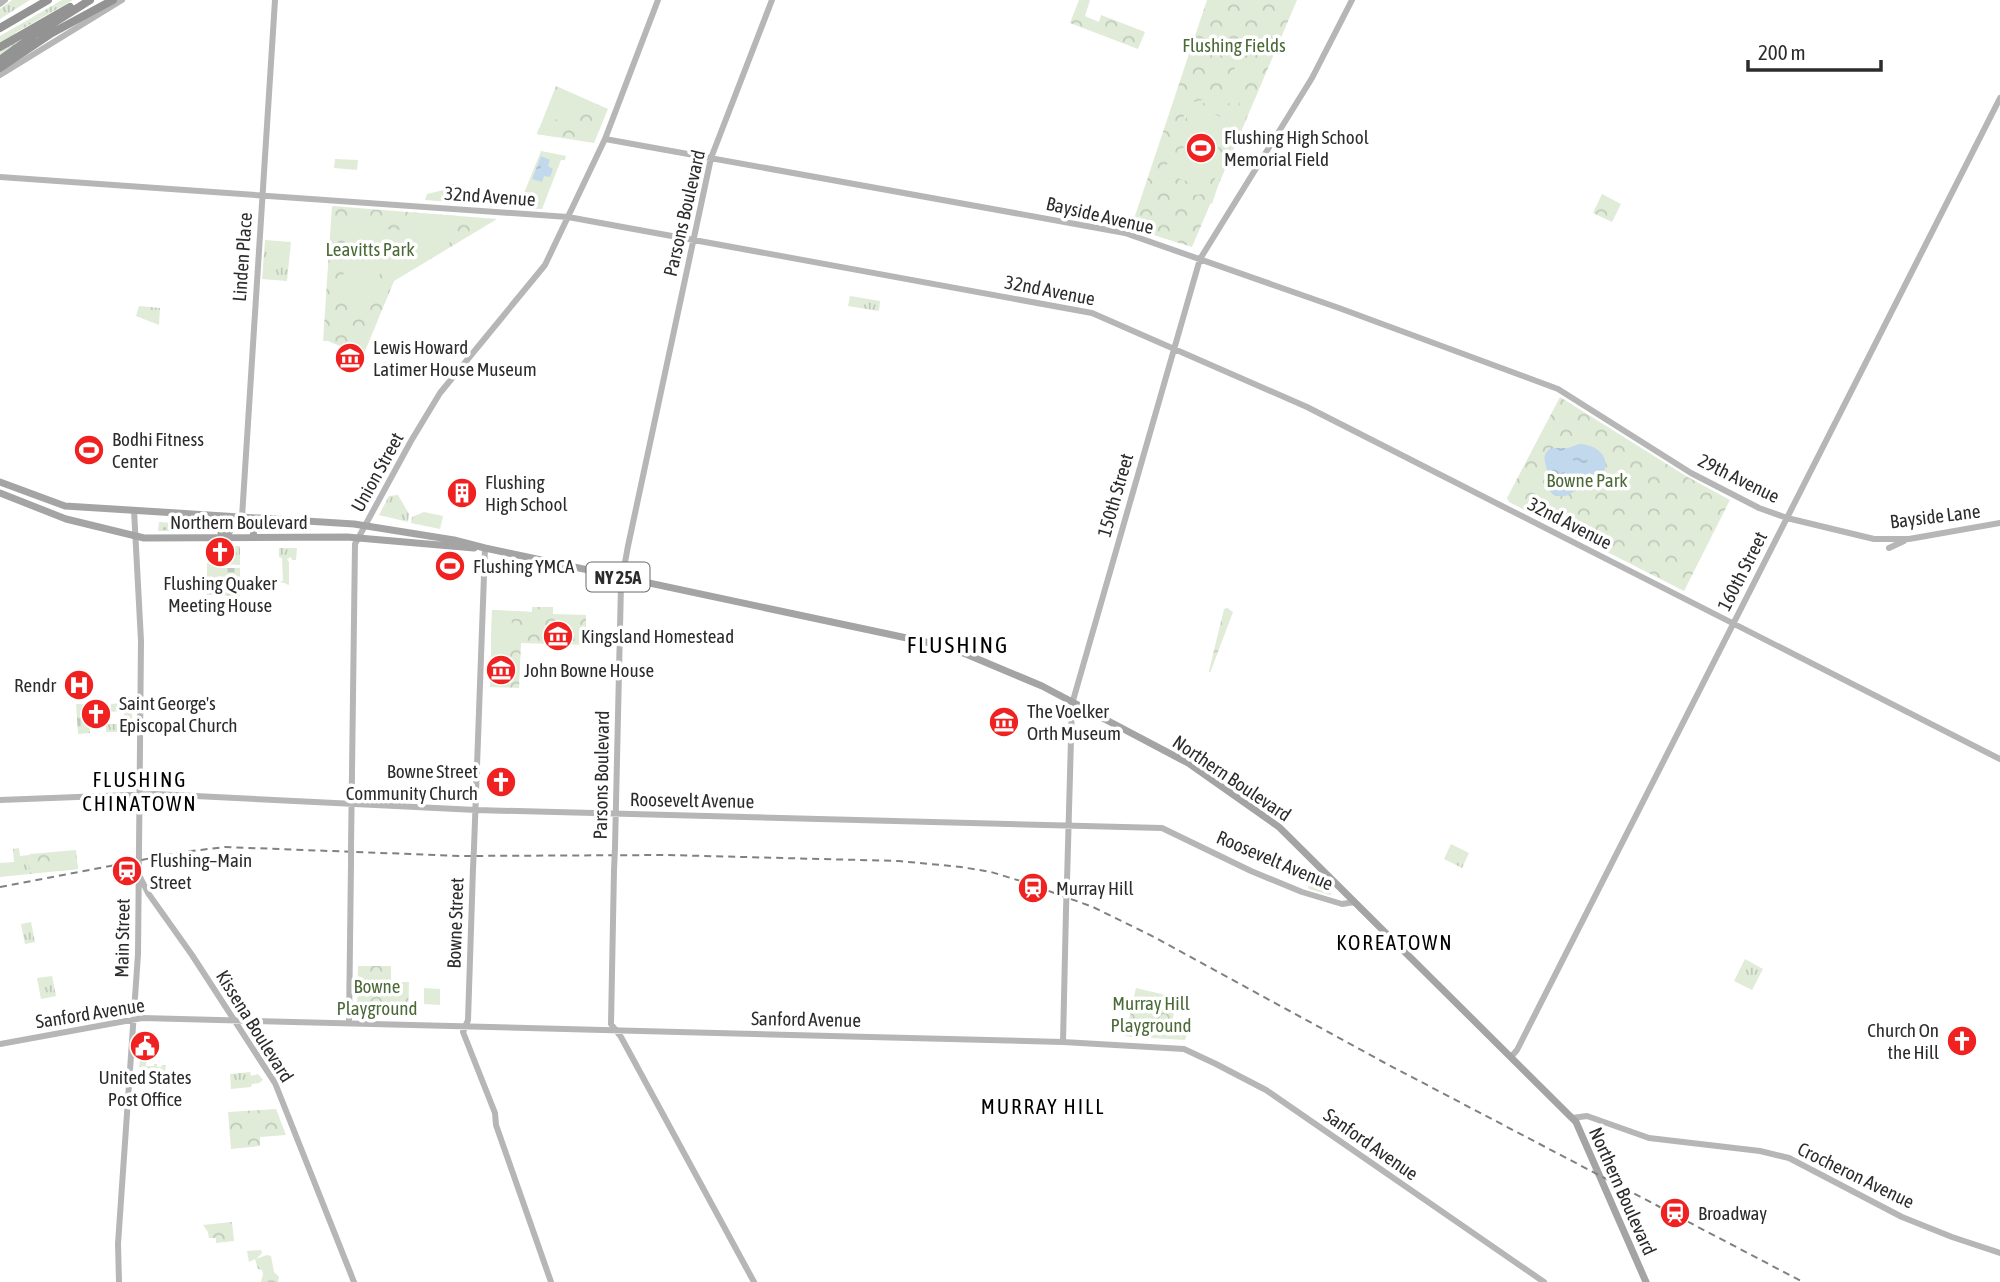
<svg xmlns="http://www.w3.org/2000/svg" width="2000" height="1282" viewBox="0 0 2000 1282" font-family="'Asap Condensed',sans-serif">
  <defs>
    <pattern id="grass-tufts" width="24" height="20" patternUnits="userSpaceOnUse" patternTransform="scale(1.75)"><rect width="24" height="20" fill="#e0ebd8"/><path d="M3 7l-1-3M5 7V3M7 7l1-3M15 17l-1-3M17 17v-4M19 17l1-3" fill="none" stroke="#c0caba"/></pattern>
    <pattern id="forest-crowns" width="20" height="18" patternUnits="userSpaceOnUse" patternTransform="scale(1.75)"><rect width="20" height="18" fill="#e0ebd8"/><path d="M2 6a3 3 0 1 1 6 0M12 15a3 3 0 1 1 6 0" fill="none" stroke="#c0caba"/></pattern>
    <pattern id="cemetery-stones" width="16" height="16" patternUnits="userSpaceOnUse" patternTransform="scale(1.75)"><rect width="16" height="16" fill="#e0ebd8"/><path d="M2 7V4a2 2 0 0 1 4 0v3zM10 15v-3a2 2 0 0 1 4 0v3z" fill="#c0caba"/></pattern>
    <pattern id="garden-dots" width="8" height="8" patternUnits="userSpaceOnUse" patternTransform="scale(1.75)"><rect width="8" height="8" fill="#e0ebd8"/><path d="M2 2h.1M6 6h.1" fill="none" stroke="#c0caba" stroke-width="1.8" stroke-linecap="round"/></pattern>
    <pattern id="water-ripples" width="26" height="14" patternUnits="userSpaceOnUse" patternTransform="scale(1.75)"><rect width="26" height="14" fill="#c2d9ed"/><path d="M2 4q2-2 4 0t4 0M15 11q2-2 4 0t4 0" fill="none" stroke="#a7bacb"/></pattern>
  </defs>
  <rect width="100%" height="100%" fill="#fff"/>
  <!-- grass -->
  <path fill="url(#grass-tufts)" d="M12,0H30L0,19V9Z
    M62,0H73L15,33L27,52L0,71V36Z
    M335,159L358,160L357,170L334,168Z
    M452,184H457L450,202L425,200L427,194L444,190Z
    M265,240L291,242L287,281L262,279Z
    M850,296L880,301L879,311L848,306Z
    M139,306L160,308L159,325L136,316Z
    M398,495L409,514L408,522L379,515L389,496Z
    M424,512L443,516L440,529L411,523L412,517Z
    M212,546H240V565L222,564L216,558H227V549H212Z
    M279,548H297L296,560H292L291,557L287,559L289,562V585L279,581H283L282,558L279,557Z
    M132,702V732H106V724H121L124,726V720H128L127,717L124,716V711L108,712L111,710V704Z
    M1451,844L1469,853L1462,868L1444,859Z
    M19,848L20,856L29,855L30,874L0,877V863L14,862L13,849Z
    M31,922L35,942L25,944L21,924Z
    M1745,959L1763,969L1752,990L1734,981Z
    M52,976L56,996L41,999L37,978Z
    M141,1053H143L142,1063L144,1053V1057L147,1058L146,1066H154V1064H157V1067H161L162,1065H166L165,1072L141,1073L143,1069L139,1067Z
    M250,1072L251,1076L258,1074L263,1080L259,1083L252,1084L251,1087L231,1089L230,1074Z"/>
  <!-- forest -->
  <path fill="url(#forest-crowns)" d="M1079,0H1090L1085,16L1099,22L1101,15L1145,32L1138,49L1070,23Z
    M1207,0H1297L1192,247L1131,228Z
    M556,86L608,109L594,143L537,134Z
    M1602,194L1621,204L1612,222L1593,213Z
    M332,206L497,219L394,281L363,356L328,341H323Z
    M1560,397L1686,476L1730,500L1684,591L1509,502L1507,498Z
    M532,607H553V614L586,615V645L521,643L519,688L490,687L492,610L532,612Z
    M1227,608L1233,612L1210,673L1209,671L1224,609Z
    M76,850L78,869L30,874L29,855L30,854Z
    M1312,879H1317L1331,893L1330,895L1334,896L1309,889L1308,887Z
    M358,966H391V982H409L408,1016L357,1015Z
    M424,988L440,989V1005L424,1004Z
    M1136,988L1178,998L1171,1025L1187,1035L1185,1040L1152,1038L1140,1035L1139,1038L1125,1036Z
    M276,1109L286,1135L260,1137V1146L231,1149L228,1112Z
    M232,1222L234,1241L216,1243V1238H209L208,1232L203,1225Z
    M261,1250L262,1253L256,1259L267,1255L271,1256L274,1272L279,1277L278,1282H261L263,1274L262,1270L258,1269L255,1259L249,1262L247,1251Z"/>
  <!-- cemetery -->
  <path fill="url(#cemetery-stones)" d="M207,563L219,564L222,568H240V596L207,595Z
    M76,704H89L90,733L78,734Z"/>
  <!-- garden -->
  <path fill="url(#garden-dots)" d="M159,522L182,524V531H158Z
    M994,709H1014V729H993Z"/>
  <!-- pitch -->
  <path fill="#e0ebd8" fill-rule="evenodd" d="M1236,64L1249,69L1238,106L1224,102Z
    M559,89L588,102L570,118L552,120L556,121L555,129L557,130L556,137L537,134L539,128L551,129V121H544L556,91Z
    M1203,100C1216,101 1227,106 1234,118L1238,109L1242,111L1212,204L1208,202L1211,192L1197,195L1185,193L1171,185L1167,177L1166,167L1186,109L1193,102ZM1205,103C1218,105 1230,111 1232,124L1213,185C1199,199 1172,190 1169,170L1188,112L1195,105Z
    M1197,109L1228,119L1205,188L1175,177V175L1172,172L1182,148L1185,147Z
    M541,151L566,156L565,160H561L542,209L518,208Z
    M412,213L458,216C458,248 434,256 410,271L406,269L408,233L407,231L408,216Z
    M347,219L382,221V229L404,230L401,271L380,270L378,298L342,295Z
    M492,610L532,612V619H512L511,643L491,642Z
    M75,852L78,869L60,871L59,853Z
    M358,973H388V990L358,989Z"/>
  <!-- water -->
  <path fill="url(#water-ripples)" d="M541,156L550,160L548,166L553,169L550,177L544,176L542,182L532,179Z
    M1579,444C1594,444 1611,455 1604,472C1599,483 1592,482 1582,486C1575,489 1571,496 1563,496C1545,497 1549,483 1547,472C1546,461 1540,456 1551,448H1568Z"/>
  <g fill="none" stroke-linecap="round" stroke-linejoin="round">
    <!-- secondary -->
    <path stroke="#b6b6b6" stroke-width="6" d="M0,4L5,0
      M0,75L122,0
      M605,139L1125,233L1339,308L1558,389L1691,473L1759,508L1787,518L1874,539H1909L2000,523
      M0,177L568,217L1092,313L1307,407L2000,759
      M242,517L275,0
      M1889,548L1904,541
      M0,800L155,794L476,810L1162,828L1251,871L1302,892L1342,904L1355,902
      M351,847L355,544L411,441L440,393L545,265L605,139L658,0
      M615,847L621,584L628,546L711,158L772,0
      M474,848L485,548
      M473,868L468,1020L463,1032L495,1113L496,1125L551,1282
      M614,870L611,1024L621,1037L754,1282
      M140,877L148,893L192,955L275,1083L354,1282
      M1067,881L1072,704L1200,259L1312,78L1352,0
      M349,1023L351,863
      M1063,1042L1066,910
      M0,1044L142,1018L1063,1042L1184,1049L1216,1064L1266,1090L1544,1282
      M1511,1057L1517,1050L2000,98
      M1572,1118L1587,1116L1649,1138L1760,1151L1789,1158L1902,1217L1952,1237L2000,1253
      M119,1282L118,1244L138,954L141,641L134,510"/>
    <!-- primary -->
    <path stroke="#a4a4a4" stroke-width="7" d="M0,482L65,506L354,524L454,540L485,548L949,647L1042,686L1188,763L1279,827L1576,1122L1646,1282
      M0,493L66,519L144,538L347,537L474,548
      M221,533L229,532L242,517
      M253,537L254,529L267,519"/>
    <!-- highway -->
    <path stroke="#939393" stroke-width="8" d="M0,28L48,0
      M0,47L70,7
      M0,60L36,34L90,0
      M0,68L52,33L113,0"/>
    <!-- rail -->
    <path stroke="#818181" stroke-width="2" stroke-dasharray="7 5" stroke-linecap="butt" d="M0,887L183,852L225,847L462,856L666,855L899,861L961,867L991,872L1024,882L1093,907L1154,937L1385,1063L1803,1282"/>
    <!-- secondary-bridge -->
    <path stroke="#b6b6b6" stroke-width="6" d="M351,863V847
      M473,868L474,848
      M614,870L615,847
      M1066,910L1067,881"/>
  </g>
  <!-- icons -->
  <defs>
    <g id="stadium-disc" transform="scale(1.575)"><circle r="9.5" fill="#f02121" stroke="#fff"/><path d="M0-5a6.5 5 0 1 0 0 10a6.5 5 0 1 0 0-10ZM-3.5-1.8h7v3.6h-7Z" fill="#fff"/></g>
    <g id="museum-disc" transform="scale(1.575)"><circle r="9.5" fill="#f02121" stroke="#fff"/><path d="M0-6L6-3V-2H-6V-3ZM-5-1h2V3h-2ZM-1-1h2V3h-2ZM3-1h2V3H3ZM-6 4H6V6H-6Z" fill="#fff"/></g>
    <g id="building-disc" transform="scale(1.575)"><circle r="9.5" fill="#f02121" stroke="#fff"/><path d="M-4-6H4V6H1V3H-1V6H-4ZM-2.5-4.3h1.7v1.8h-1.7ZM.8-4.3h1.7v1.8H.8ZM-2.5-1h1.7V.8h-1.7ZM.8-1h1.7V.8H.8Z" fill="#fff"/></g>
    <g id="church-disc" transform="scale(1.575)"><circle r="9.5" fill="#f02121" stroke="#fff"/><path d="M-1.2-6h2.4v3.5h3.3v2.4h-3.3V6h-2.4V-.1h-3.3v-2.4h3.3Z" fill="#fff"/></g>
    <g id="hospital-disc" transform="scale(1.575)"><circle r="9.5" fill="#f02121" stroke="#fff"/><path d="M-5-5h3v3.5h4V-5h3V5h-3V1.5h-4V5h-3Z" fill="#fff"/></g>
    <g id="station-disc" transform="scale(1.575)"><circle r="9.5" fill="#f02121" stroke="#fff"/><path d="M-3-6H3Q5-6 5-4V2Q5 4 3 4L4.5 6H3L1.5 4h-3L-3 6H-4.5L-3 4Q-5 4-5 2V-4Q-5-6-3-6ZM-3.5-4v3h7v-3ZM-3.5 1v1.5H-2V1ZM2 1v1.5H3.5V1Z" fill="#fff"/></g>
    <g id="civic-disc" transform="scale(1.575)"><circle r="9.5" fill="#f02121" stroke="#fff"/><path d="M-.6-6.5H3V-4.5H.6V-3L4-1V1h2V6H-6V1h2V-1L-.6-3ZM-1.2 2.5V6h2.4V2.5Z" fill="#fff"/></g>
  </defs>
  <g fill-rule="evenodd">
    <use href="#stadium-disc" x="1201" y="148"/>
    <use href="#museum-disc" x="350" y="358"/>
    <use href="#stadium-disc" x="89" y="450"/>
    <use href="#building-disc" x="462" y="493"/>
    <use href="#church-disc" x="220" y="552"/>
    <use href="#stadium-disc" x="450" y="566"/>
    <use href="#museum-disc" x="558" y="636"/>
    <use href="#museum-disc" x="501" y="670"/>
    <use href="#hospital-disc" x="79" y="685"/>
    <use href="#church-disc" x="96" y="714"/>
    <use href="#museum-disc" x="1004" y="722"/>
    <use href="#church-disc" x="501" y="782"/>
    <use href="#station-disc" x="127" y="871"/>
    <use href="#station-disc" x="1033" y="888"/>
    <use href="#church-disc" x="1962" y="1041"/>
    <use href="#civic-disc" x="145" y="1046"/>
    <use href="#station-disc" x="1675" y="1213"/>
  </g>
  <g text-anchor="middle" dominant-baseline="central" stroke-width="7" stroke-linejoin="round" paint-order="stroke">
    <!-- shield labels -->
    <rect fill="#fff" stroke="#6b6b6b" stroke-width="2" x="586.5" y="562.5" width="63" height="29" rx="5"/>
    <g font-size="18" font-weight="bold" fill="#2c2c2c">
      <text x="618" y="577">NY 25A</text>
    </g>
    <!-- park labels -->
    <g font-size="19" fill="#4b6a37" stroke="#fff">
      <text x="1234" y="45">Flushing Fields</text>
      <text x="370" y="249">Leavitts Park</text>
      <text x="1587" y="480">Bowne Park</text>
      <text x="377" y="986">Bowne<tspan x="377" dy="22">Playground</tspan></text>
      <text x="1151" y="1003">Murray Hill<tspan x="1151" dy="22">Playground</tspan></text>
    </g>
    <!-- poi labels -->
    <g font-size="19" fill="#2c2c2c" stroke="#fff" text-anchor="start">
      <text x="1224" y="137">Flushing High School<tspan x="1224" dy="22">Memorial Field</tspan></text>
      <text x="373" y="347">Lewis Howard<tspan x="373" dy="22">Latimer House Museum</tspan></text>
      <text x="112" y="439">Bodhi Fitness<tspan x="112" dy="22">Center</tspan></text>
      <text x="485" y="482">Flushing<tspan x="485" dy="22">High School</tspan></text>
      <text x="473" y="566">Flushing YMCA</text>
      <text x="220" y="583" text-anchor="middle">Flushing Quaker<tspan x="220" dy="22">Meeting House</tspan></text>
      <text x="581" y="636">Kingsland Homestead</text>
      <text x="524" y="670">John Bowne House</text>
      <text x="56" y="685" text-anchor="end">Rendr</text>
      <text x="119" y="703">Saint George's<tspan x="119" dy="22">Episcopal Church</tspan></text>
      <text x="1027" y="711">The Voelker<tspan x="1027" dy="22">Orth Museum</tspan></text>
      <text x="478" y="771" text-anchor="end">Bowne Street<tspan x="478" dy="22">Community Church</tspan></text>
      <text x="150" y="860">Flushing–Main<tspan x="150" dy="22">Street</tspan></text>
      <text x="1056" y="888">Murray Hill</text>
      <text x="1939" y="1030" text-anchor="end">Church On<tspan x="1939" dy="22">the Hill</tspan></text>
      <text x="145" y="1077" text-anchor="middle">United States<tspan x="145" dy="22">Post Office</tspan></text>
      <text x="1698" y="1213">Broadway</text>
    </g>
    <!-- street labels -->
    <g font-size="19" fill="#2c2c2c" stroke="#fff">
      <text transform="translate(490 196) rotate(4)">32nd Avenue</text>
      <text transform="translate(684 213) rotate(-77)">Parsons Boulevard</text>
      <text transform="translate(1100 215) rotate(13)">Bayside Avenue</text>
      <text transform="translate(242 257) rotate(-86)">Linden Place</text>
      <text transform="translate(1050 290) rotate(11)">32nd Avenue</text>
      <text transform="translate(377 472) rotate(-61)">Union Street</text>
      <text transform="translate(1739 478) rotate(26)">29th Avenue</text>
      <text transform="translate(1115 495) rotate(-74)">150th Street</text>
      <text transform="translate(1935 516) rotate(-7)">Bayside Lane</text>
      <text x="239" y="522">Northern Boulevard</text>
      <text transform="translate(1570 523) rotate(27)">32nd Avenue</text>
      <text transform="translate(1742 571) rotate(-63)">160th Street</text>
      <text transform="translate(601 775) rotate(-89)">Parsons Boulevard</text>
      <text transform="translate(1232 778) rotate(34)">Northern Boulevard</text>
      <text transform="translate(692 800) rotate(1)">Roosevelt Avenue</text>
      <text transform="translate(1275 860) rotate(23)">Roosevelt Avenue</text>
      <text transform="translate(455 923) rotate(-88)">Bowne Street</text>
      <text transform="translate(122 938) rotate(-89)">Main Street</text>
      <text transform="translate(90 1013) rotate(-9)">Sanford Avenue</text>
      <text transform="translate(806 1019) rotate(1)">Sanford Avenue</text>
      <text transform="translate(255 1026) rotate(58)">Kissena Boulevard</text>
      <text transform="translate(1371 1144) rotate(35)">Sanford Avenue</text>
      <text transform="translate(1856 1175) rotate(26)">Crocheron Avenue</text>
      <text transform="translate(1623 1191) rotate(66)">Northern Boulevard</text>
    </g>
    <!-- neighbourhood labels -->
    <g font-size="21" letter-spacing="2" fill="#000" stroke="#fff">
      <text x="140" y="779">FLUSHING<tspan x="140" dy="24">CHINATOWN</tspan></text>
      <text x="1395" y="942">KOREATOWN</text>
      <text x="1043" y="1106">MURRAY HILL</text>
    </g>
    <!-- quarter labels -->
    <g font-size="23" letter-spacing="2" fill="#000" stroke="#fff">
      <text x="958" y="645">FLUSHING</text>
    </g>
  </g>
  <!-- scale -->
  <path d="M1748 60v10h133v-10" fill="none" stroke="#2c2c2c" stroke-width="3.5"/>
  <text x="1758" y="60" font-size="21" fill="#2c2c2c" stroke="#ffffff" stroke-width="5" paint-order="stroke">200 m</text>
</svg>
